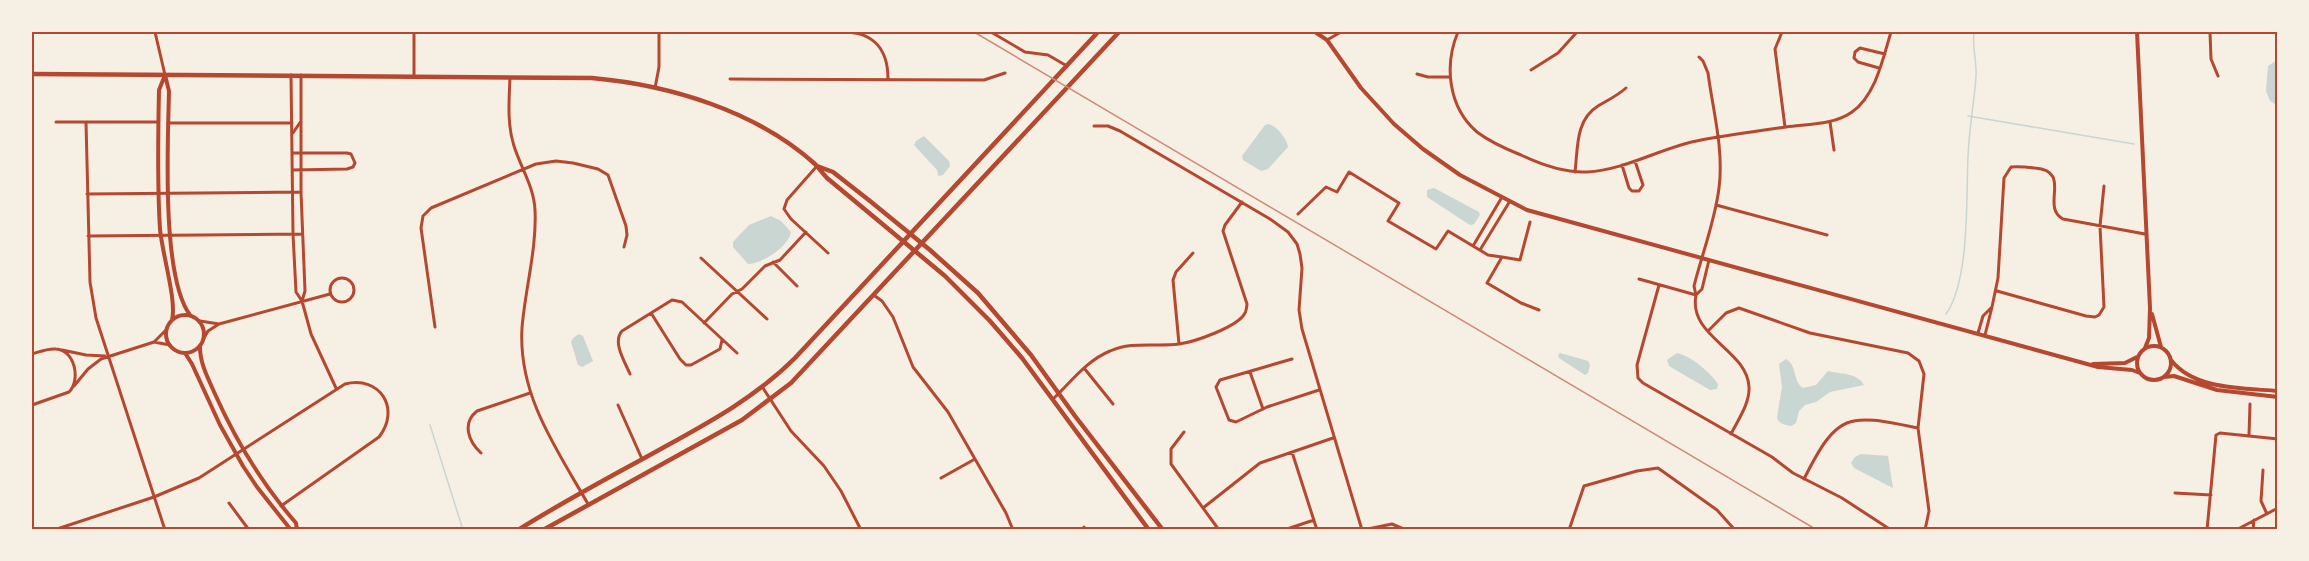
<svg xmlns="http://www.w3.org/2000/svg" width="2309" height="561" viewBox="0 0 2309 561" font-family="'Roboto Condensed',sans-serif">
  <rect width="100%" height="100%" fill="#f6efe4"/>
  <!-- water -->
  <path fill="#c9d6d2" d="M2277,60V102L2275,104L2270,101L2266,91L2268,66Z
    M1268,124C1277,126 1287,139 1288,147L1268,169L1261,171L1243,160L1242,156L1265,125Z
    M924,136L949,161L950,166L943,175L938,176L937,170L914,145L916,141Z
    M1434,188L1479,212L1480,215L1474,224L1470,225L1427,197V190Z
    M771,216L781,221L791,232C789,246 762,264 748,264L733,247V242L749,225Z
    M579,334L583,336L593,361L582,367L578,365L571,342L573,338Z
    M1560,353L1588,361L1590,365L1588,373L1585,375L1559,358L1558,355Z
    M1677,353C1691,356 1710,372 1718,384L1717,389L1710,390L1669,366L1667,360Z
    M1786,359C1798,366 1792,381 1803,388L1816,385L1828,371C1840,374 1858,373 1864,385L1830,392L1816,402L1805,405L1799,411L1796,423L1791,426C1785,425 1778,424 1777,417L1782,387L1779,364Z
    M1861,454L1888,456L1893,488L1854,468L1851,463L1855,457Z"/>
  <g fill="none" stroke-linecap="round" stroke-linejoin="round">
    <!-- stream -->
    <path stroke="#c9d6d2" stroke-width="1.5" d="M1968,116L2134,144
      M1946,314C1970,280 1966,198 1968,156C1969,129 1974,104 1976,77C1977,62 1972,47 1974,32
      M430,425L463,530"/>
    <!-- minor -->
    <path stroke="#b5482f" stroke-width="3" d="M155,32L165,75
      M843,32C874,32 888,50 888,79
      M991,32L1025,52L1048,55L1067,66
      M1458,32C1444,65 1448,107 1477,132C1490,142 1506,149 1521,155C1542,165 1564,173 1587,172C1626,170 1662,147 1701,140C1729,135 1758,131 1786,127C1808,124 1834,125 1852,112C1876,95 1883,58 1891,32
      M1782,32L1775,49L1785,127
      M2210,32L2211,59L2218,76
      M1327,40L1341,32
      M1699,57L1703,61L1708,73C1713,111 1724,150 1719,188C1715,221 1702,254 1694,286L1696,295L1702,289L1709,260
      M1879,68L1858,62L1854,58L1855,52L1860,48L1885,54
      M1531,70L1558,53L1577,32
      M1417,74L1428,77H1450
      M291,75L293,234L296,292L302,301L311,334L336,388
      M301,75V192L305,291L302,301
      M414,75V32
      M510,78C509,101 507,124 514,146C521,168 534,187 535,210C537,248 525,290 522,328C518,395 556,448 588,504
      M730,79L984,80L1005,73
      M655,88L659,67V32
      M56,122H158
      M86,122L90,282L96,318L165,530
      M1830,122L1834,150
      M168,123H292
      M1094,126H1108L1120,131L1270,219L1288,232L1297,244L1300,254L1302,268L1299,310L1302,329L1362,530
      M293,133L301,121
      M292,153H347L351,154L355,163L353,167L347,169L292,170
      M1622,165L1629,188L1632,191H1639L1643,185L1635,161
      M817,166L787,200L784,209L791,219L828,253
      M1575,172C1578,149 1575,120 1598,106C1608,100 1617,96 1626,88
      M87,194L301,192
      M1716,205L1827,235
      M1298,214L1326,187L1337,192L1349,172L1399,203L1388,221L1436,249L1448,231L1488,255L1502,257L1487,283L1521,303L1539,310
      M88,236L302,234
      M1473,246L1502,197
      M1480,250L1510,201
      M1502,257L1520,260L1530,222
      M701,258L767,319
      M773,262L797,286
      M330 290a12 12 0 1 1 24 0a12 12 0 1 1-24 0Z
      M1639,279L1696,295C1688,337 1747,349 1749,387C1750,403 1738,420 1731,434
      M1659,285L1637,365L1638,378L1643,383L1772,457L1793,473L1842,498L1891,530
      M1997,291L2086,316L2095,317L2099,315L2104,307L2100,226L2104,186
      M875,296L882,301L893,317L913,367L948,412L1006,513L1013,530
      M1992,307L1998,278L2004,178L2011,167C2019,166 2027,167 2035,168C2073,171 2040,207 2063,219L2145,234
      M651,313L680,359L686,365H691L720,349L722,340
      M200,321L219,324L208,331L204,338
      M704,323L732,294L742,289L765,266L780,260L806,232
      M219,324L330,294
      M435,327L421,228L423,216L431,208L536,164L556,161L573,163L598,169L608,175L626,226L627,235L624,247
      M166,330L154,342L170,345
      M1708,331L1726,313L1739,308L1810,333L1908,353L1919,361L1924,374L1918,428L1929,511L1925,530
      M1978,333L1983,316L1992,307L1985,335
      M1179,344L1173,280L1176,272L1193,253
      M62,350L86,355L105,356
      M32,354C39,352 48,348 56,349C75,350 81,380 69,392L32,405
      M1292,359L1220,380L1216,387L1229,420L1236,422L1267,407L1319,390
      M1084,368L1113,404
      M1250,372L1263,409
      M630,374C625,362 612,342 622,331L672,300L682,302L737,353
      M74,386L88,369L101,359L154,342
      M763,388L791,431L824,466L841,491L861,530
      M1053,399C1071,382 1086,361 1110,351C1132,341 1155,347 1179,344C1194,342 1238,327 1245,313C1246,312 1247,305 1247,304L1223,231L1225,225L1242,202
      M618,405L642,459
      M1184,432L1171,449V464L1219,530
      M2249,435L2250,404
      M1292,452L1317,530
      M481,453C468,441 462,423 477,411L530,393
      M2263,470L2261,501L2267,514
      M941,478L975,459
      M1804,479C1838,411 1848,414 1918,428
      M2175,493L2211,495
      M229,503L249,530
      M1203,508L1260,463L1333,438
      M1084,527L1086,530
      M54,530L154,497L199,478L345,384C380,375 401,409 379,437L281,506
      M1284,530L1314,520
      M1363,530L1392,524L1406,530
      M1569,530L1584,486L1637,471L1658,468L1717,510L1735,530
      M2207,530L2216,435L2220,433L2278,439
      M2236,530L2278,508
      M2253,530L2254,520"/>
    <!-- tertiary -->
    <path stroke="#b5482f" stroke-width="4" d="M1315,32L1327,40L1361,88L1394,124L1423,149L1460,175L1527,210L2098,367L2132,370L2140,373
      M2137,32L2150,308L2149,338L2145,348
      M165,75L159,90C158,136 157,183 160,229C162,253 177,301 172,320
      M165,75L169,91C168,141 161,276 190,315
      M2152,314L2161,347
      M166 334a19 19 0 1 1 38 0a19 19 0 1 1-38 0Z
      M2137 363a17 17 0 1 1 34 0a17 17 0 1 1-34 0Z
      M200,347C200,364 208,378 215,394C236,441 262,484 296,523L297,530
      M185,353L192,364L220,425L243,466L257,487L291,530
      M2171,360C2194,390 2243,388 2278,391
      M2093,364L2125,363L2137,357
      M2164,377L2174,376L2217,390L2278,397"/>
    <!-- secondary -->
    <path stroke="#b5482f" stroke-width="4.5" d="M32,74L592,78C670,85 756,111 815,164C819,168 822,173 827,178L945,276L990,321L1022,358L1149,530
      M817,166L833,172L870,201L930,250L978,293L1031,355L1075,416L1163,530"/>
    <!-- primary -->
    <path stroke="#b5482f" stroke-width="4.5" d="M518,530C564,501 612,476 659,450C708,423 755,398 795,358L1098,32
      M543,530L742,420L791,383L1119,32"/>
    <!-- rail -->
    <path stroke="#cf8b77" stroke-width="1.5" d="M974,32L1817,530"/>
  </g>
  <!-- border -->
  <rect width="2309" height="561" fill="none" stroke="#f6efe4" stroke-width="66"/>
  <rect x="33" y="33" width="2243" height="495" fill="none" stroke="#b5482f" stroke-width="2"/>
</svg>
